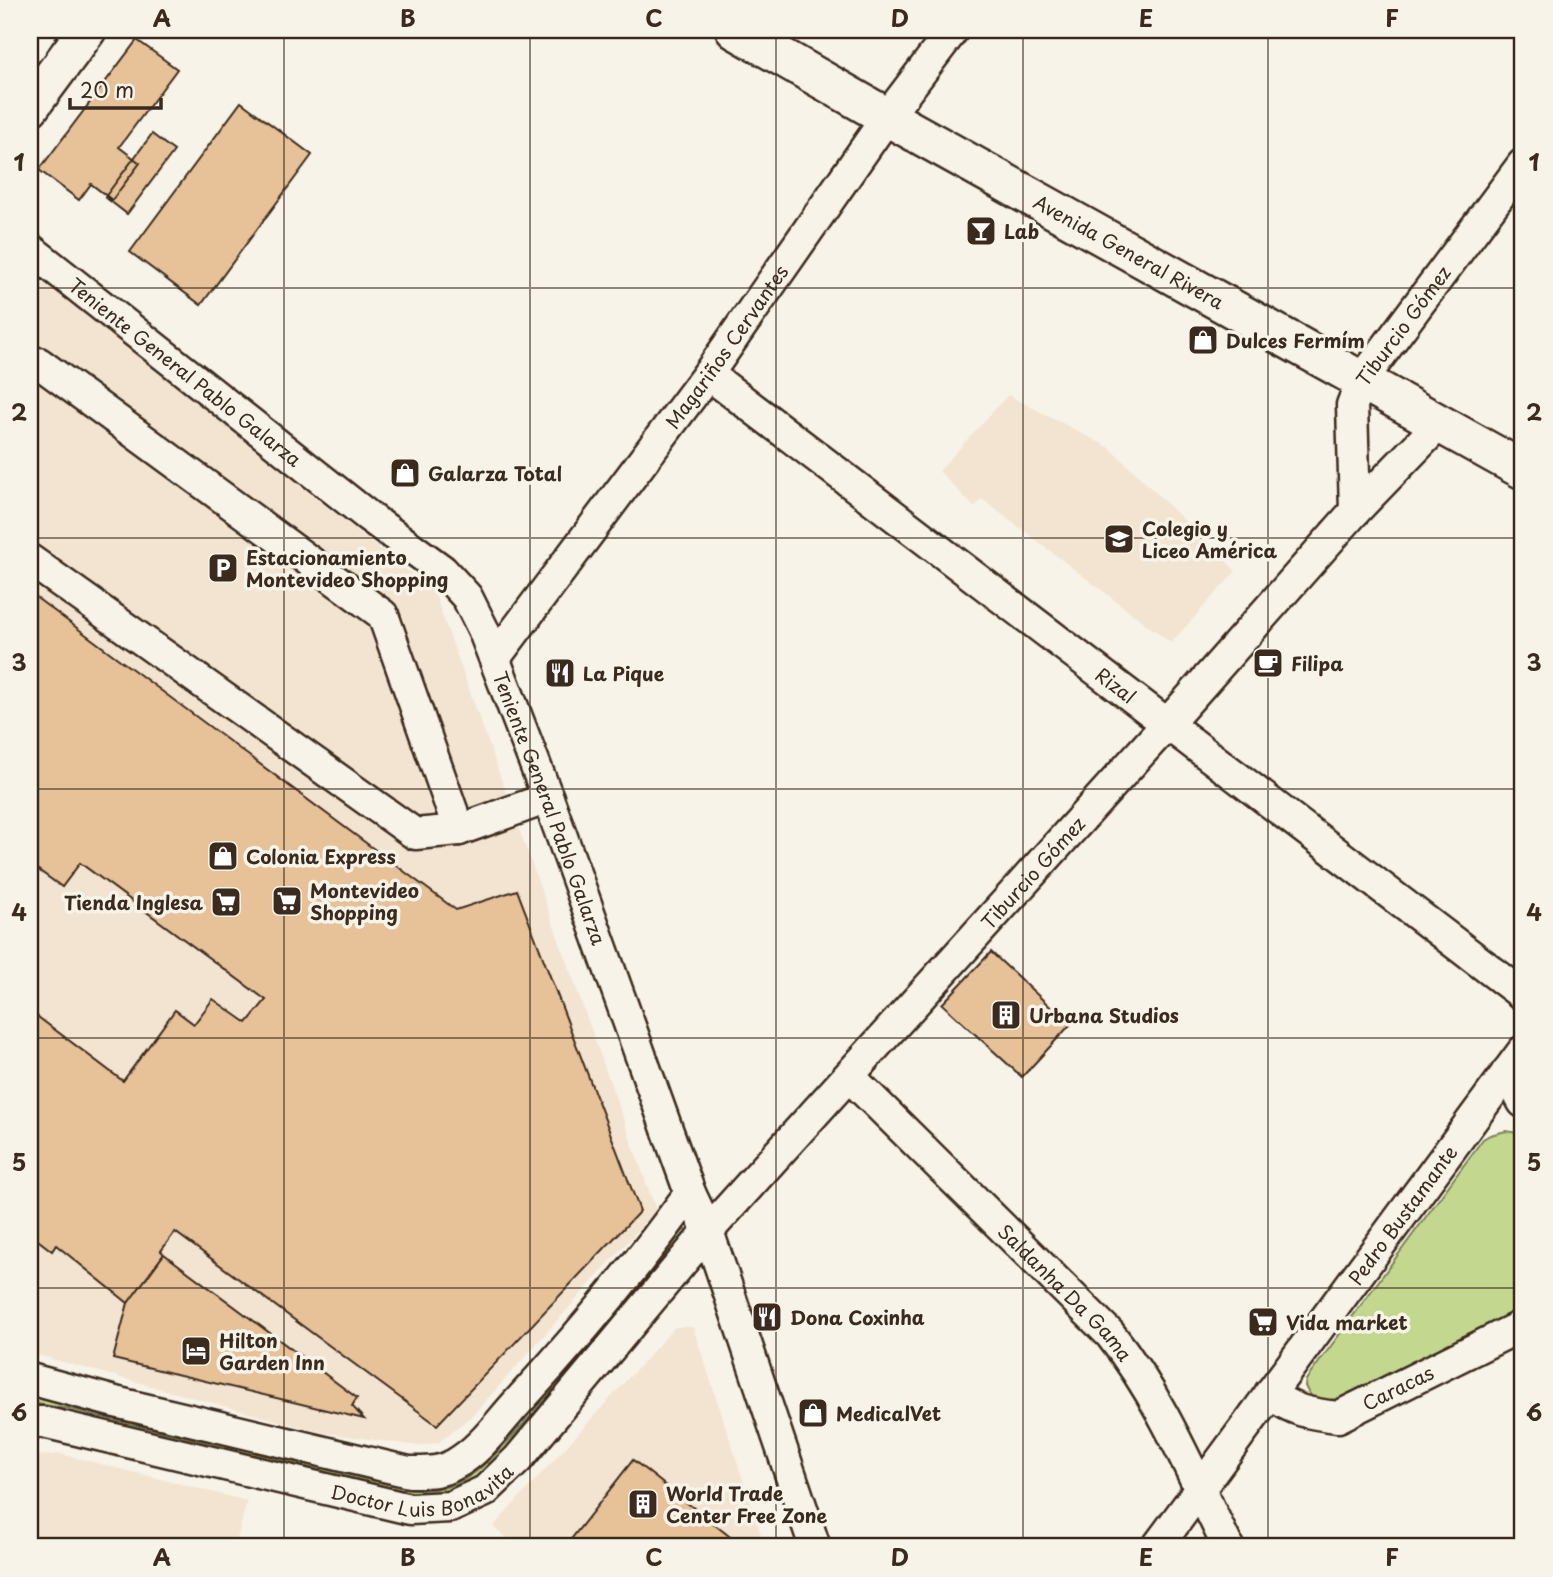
<svg xmlns="http://www.w3.org/2000/svg" width="1553" height="1577" viewBox="0 0 1553 1577" font-family="'Playpen Sans',sans-serif">
  <rect width="100%" height="100%" fill="#f7f3e8"/>
  <filter id="ink" filterUnits="userSpaceOnUse"><feTurbulence type="fractalNoise" baseFrequency=".0143" numOctaves="2"/><feDisplacementMap in="SourceGraphic" scale="14" xChannelSelector="R" yChannelSelector="G"/><feConvolveMatrix kernelMatrix="1 2 1 2 8 2 1 2 1" color-interpolation-filters="sRGB"/></filter>
  <g filter="url(#ink)">
    <!-- built -->
    <path fill="#f2e4d0" d="M30,270L434,592L656,1210L475,1413L439,1442L419,1446L319,1432L30,1353Z
      M1008,395L1110,448L1236,571L1171,643L982,499L974,507L939,471Z
      M675,1327H693L765,1547H518L493,1527Z
      M61,1454L247,1501L235,1547H30V1457Z"/>
    <!-- green -->
    <path fill="#c3d88e" stroke="#7f8156" stroke-width="2" d="M1506,1131L1517,1133L1523,1137V1307L1339,1398C1323,1403 1312,1403 1305,1386L1306,1380L1483,1139L1490,1135Z
      M684,1229L687,1232L575,1372H570V1369Z
      M554,1390L557,1391C531,1419 490,1476 456,1489C442,1494 428,1494 413,1493L70,1409L30,1403V1396L412,1489C427,1490 442,1490 456,1484C487,1471 530,1415 554,1390Z"/>
    <!-- building -->
    <path fill="#e7c198" stroke="#3b2a1e" stroke-width="2" d="M137,40L177,69L119,147L140,163L112,200L91,184L79,200L39,170Z
      M241,102L312,155L201,305L130,252Z
      M152,134L174,151L127,214L105,197Z
      M30,593L456,910L517,890L640,1211L437,1425L175,1232L161,1251L164,1254L128,1303L56,1245L52,1251L30,1234V1011L123,1081L175,1010L194,1024L213,999L247,1023L266,1000L80,863L62,887L30,864Z
      M991,952L1070,1025L1022,1077L942,1004Z
      M164,1254L357,1398L352,1406L364,1419L113,1359L128,1303Z
      M633,1460L743,1547H565Z"/>
    <g fill="none" stroke-linecap="round" stroke-linejoin="round">
      <!-- minor casing -->
      <g stroke="#3b2a1e" stroke-width="35">
        <g id="minor">
          <path d="M30,48L42,30"/>
          <path id="s1" d="M30,249L368,516L442,570L467,597L483,629L548,798L690,1193L708,1231L815,1547"/>
          <path d="M30,365L39,363L383,615L459,830L415,834L30,560"/>
          <path id="s2" d="M708,374L1523,995"/>
          <path id="s3" d="M1355,511L1352,405L1362,380L1523,164"/>
          <path id="s4" d="M495,658L708,374L887,117L953,30"/>
          <path d="M459,830L548,798"/>
          <path d="M1507,1072L1523,1102"/>
          <path id="s5" d="M849,1076L1110,1334C1161,1398 1192,1474 1228,1547"/>
          <path d="M30,1379L115,1402L409,1472C426,1472 440,1473 455,1464C480,1450 497,1425 516,1404C578,1337 637,1266 690,1193"/>
          <path id="s6" d="M1270,1393C1291,1411 1311,1414 1338,1417L1523,1325"/>
          <path id="s7" d="M30,1422H43L410,1509L450,1507L485,1491L518,1459L708,1231L1167,724L1355,511L1439,424"/>
          <path id="s8" d="M1157,1547L1523,1051"/>
        </g>
      </g>
      <!-- major casing -->
      <g stroke="#3b2a1e" stroke-width="42">
        <g id="major">
          <path id="s9" d="M735,30L887,117L1523,470"/>
          <path d="M30,107L87,30"/>
        </g>
      </g>
      <!-- minor -->
      <use href="#minor" stroke="#f7f3e8" stroke-width="30"/>
      <!-- major -->
      <use href="#major" stroke="#f7f3e8" stroke-width="37"/>
    </g>
  </g>
  <!-- grid -->
  <path fill="none" stroke="#3b2a1e" stroke-width="2" stroke-opacity="0.55" d="M284,30V1547M530,30V1547M776,30V1547M1023,30V1547M1268,30V1547M30,288H1523M30,538H1523M30,789H1523M30,1038H1523M30,1288H1523"/>
  <!-- icons -->
  <defs>
    <g id="bar-square" transform="scale(1.575)"><rect x="-9" y="-9" width="18" height="18" rx="4" fill="#3b2a1e" stroke="#f7f3e8"/><path d="M-6-5H6L.8 .8V4.5H3.5V6h-7V4.5H-.8V.8Z" fill="#fff"/></g>
    <g id="shop-square" transform="scale(1.575)"><rect x="-9" y="-9" width="18" height="18" rx="4" fill="#3b2a1e" stroke="#f7f3e8"/><path d="M-5-2.5h2.3a2.7 3.5 0 0 1 5.4 0H5L5.5 6h-11ZM-1.5-2.5h3a1.5 2.3 0 0 0-3 0Z" fill="#fff"/></g>
    <g id="school-square" transform="scale(1.575)"><rect x="-9" y="-9" width="18" height="18" rx="4" fill="#3b2a1e" stroke="#f7f3e8"/><path d="M0-5L7-2L0 1L-7-2ZM-4 1L0 2.5L4 1V4Q0 6-4 4Z" fill="#fff"/></g>
    <g id="parking-square" transform="scale(1.575)"><rect x="-9" y="-9" width="18" height="18" rx="4" fill="#3b2a1e" stroke="#f7f3e8"/><path d="M-3.5-5.5H1a3.5 3.5 0 0 1 0 7H-1V5.5H-3.5ZM-1-3.4V-.6H.8a1.4 1.4 0 0 0 0-2.8Z" fill="#fff"/></g>
    <g id="cafe-square" transform="scale(1.575)"><rect x="-9" y="-9" width="18" height="18" rx="4" fill="#3b2a1e" stroke="#f7f3e8"/><path d="M-5.5-4.5H6V0H3Q3 3.5 0 3.5H-2.5Q-5.5 3.5-5.5 0ZM3-3.2v2h1.7v-2ZM-6 4.5H4V6H-6Z" fill="#fff"/></g>
    <g id="restaurant-square" transform="scale(1.575)"><rect x="-9" y="-9" width="18" height="18" rx="4" fill="#3b2a1e" stroke="#f7f3e8"/><path d="M-5-6h1v4h1v-4h1v4h1v-4h1v5L-1.5 .5V6h-2V.5L-5-1ZM5-6V6H3V1.5H1.5Q1.5-4 5-6Z" fill="#fff"/></g>
    <g id="supermarket-square" transform="scale(1.575)"><rect x="-9" y="-9" width="18" height="18" rx="4" fill="#3b2a1e" stroke="#f7f3e8"/><path d="M-6-5.5h2.5l.6 2H6L4.5 2H-2.5L-4.4-4H-6ZM-1.5 3.2a1.3 1.3 0 1 0 .1 0ZM3 3.2a1.3 1.3 0 1 0 .1 0Z" fill="#fff"/></g>
    <g id="building-square" transform="scale(1.575)"><rect x="-9" y="-9" width="18" height="18" rx="4" fill="#3b2a1e" stroke="#f7f3e8"/><path d="M-4-6H4V6H1V3H-1V6H-4ZM-2.5-4.3h1.7v1.8h-1.7ZM.8-4.3h1.7v1.8H.8ZM-2.5-1h1.7V.8h-1.7ZM.8-1h1.7V.8H.8Z" fill="#fff"/></g>
    <g id="hotel-square" transform="scale(1.575)"><rect x="-9" y="-9" width="18" height="18" rx="4" fill="#3b2a1e" stroke="#f7f3e8"/><path d="M-6-4.5h1.5V1H6V5H4.5V3h-9V5H-6ZM-4 0a1.8 1.8 0 1 1 3.6 0ZM.5 0V-2.5h3Q6-2.5 6 0Z" fill="#fff"/></g>
  </defs>
  <g fill-rule="evenodd">
    <use href="#bar-square" x="981" y="231"/>
    <use href="#shop-square" x="1203" y="340"/>
    <use href="#shop-square" x="405" y="473"/>
    <use href="#school-square" x="1119" y="539"/>
    <use href="#parking-square" x="223" y="568"/>
    <use href="#cafe-square" x="1268" y="663"/>
    <use href="#restaurant-square" x="560" y="673"/>
    <use href="#shop-square" x="223" y="856"/>
    <use href="#supermarket-square" x="287" y="901"/>
    <use href="#supermarket-square" x="226" y="902"/>
    <use href="#building-square" x="1006" y="1015"/>
    <use href="#restaurant-square" x="767" y="1317"/>
    <use href="#supermarket-square" x="1263" y="1322"/>
    <use href="#hotel-square" x="196" y="1351"/>
    <use href="#shop-square" x="813" y="1413"/>
    <use href="#building-square" x="643" y="1504"/>
  </g>
  <g text-anchor="middle" dominant-baseline="central" stroke-width="7" stroke-linejoin="round" paint-order="stroke">
    <!-- poi labels -->
    <g font-size="19" font-weight="bold" fill="#3b2a1e" stroke="#f7f3e8" text-anchor="start">
      <text x="1004" y="231">Lab</text>
      <text x="1226" y="340">Dulces Fermím</text>
      <text x="428" y="473">Galarza Total</text>
      <text x="1142" y="528">Colegio y<tspan x="1142" dy="22">Liceo América</tspan></text>
      <text x="246" y="557">Estacionamiento<tspan x="246" dy="22">Montevideo Shopping</tspan></text>
      <text x="1291" y="663">Filipa</text>
      <text x="583" y="673">La Pique</text>
      <text x="246" y="856">Colonia Express</text>
      <text x="310" y="890">Montevideo<tspan x="310" dy="22">Shopping</tspan></text>
      <text x="203" y="902" text-anchor="end">Tienda Inglesa</text>
      <text x="1029" y="1015">Urbana Studios</text>
      <text x="790" y="1317">Dona Coxinha</text>
      <text x="1286" y="1322">Vida market</text>
      <text x="219" y="1340">Hilton<tspan x="219" dy="22">Garden Inn</tspan></text>
      <text x="836" y="1413">MedicalVet</text>
      <text x="666" y="1493">World Trade<tspan x="666" dy="22">Center Free Zone</tspan></text>
    </g>
    <!-- street labels -->
    <g font-size="19" fill="#3b2a1e" stroke="#f7f3e8">
      <text stroke="none"><textPath href="#s9" startOffset="452">Avenida General Rivera</textPath></text>
      <text stroke="none"><textPath href="#s3" startOffset="201">Tiburcio Gómez</textPath></text>
      <text stroke="none"><textPath href="#s4" startOffset="388">Magariños Cervantes</textPath></text>
      <text stroke="none"><textPath href="#s1" startOffset="198">Teniente General Pablo Galarza</textPath></text>
      <text stroke="none"><textPath href="#s2" startOffset="513">Rizal</textPath></text>
      <text stroke="none"><textPath href="#s1" startOffset="786">Teniente General Pablo Galarza</textPath></text>
      <text stroke="none"><textPath href="#s7" startOffset="1295">Tiburcio Gómez</textPath></text>
      <text stroke="none"><textPath href="#s8" startOffset="413">Pedro Bustamante</textPath></text>
      <text stroke="none"><textPath href="#s5" startOffset="306">Saldanha Da Gama</textPath></text>
      <text stroke="none"><textPath href="#s6" startOffset="140">Caracas</textPath></text>
      <text stroke="none"><textPath href="#s7" startOffset="406">Doctor Luis Bonavita</textPath></text>
    </g>
  </g>
  <!-- margin -->
  <rect width="1553" height="1577" fill="none" stroke="#f7f3e8" stroke-width="77"/>
  <!-- scale -->
  <path d="M70 98v10h91v-10" fill="none" stroke="#3b2a1e" stroke-width="3.5"/>
  <text x="80" y="98" font-size="21" fill="#3b2a1e" stroke="#f7f3e8" stroke-width="5" paint-order="stroke">20 m</text>
  <rect x="38" y="38" width="1476" height="1500" fill="none" stroke="#3b2a1e" stroke-width="2.5"/>
  <g font-size="23" text-anchor="middle" font-weight="bold" fill="#3b2a1e">
    <text x="162" y="27">A</text>
    <text x="408" y="27">B</text>
    <text x="654" y="27">C</text>
    <text x="900" y="27">D</text>
    <text x="1146" y="27">E</text>
    <text x="1392" y="27">F</text>
    <text x="19" y="171">1</text>
    <text x="1534" y="171">1</text>
    <text x="19" y="421">2</text>
    <text x="1534" y="421">2</text>
    <text x="19" y="671">3</text>
    <text x="1534" y="671">3</text>
    <text x="19" y="921">4</text>
    <text x="1534" y="921">4</text>
    <text x="19" y="1171">5</text>
    <text x="1534" y="1171">5</text>
    <text x="19" y="1421">6</text>
    <text x="1534" y="1421">6</text>
    <text x="162" y="1566">A</text>
    <text x="408" y="1566">B</text>
    <text x="654" y="1566">C</text>
    <text x="900" y="1566">D</text>
    <text x="1146" y="1566">E</text>
    <text x="1392" y="1566">F</text>
  </g>
</svg>
